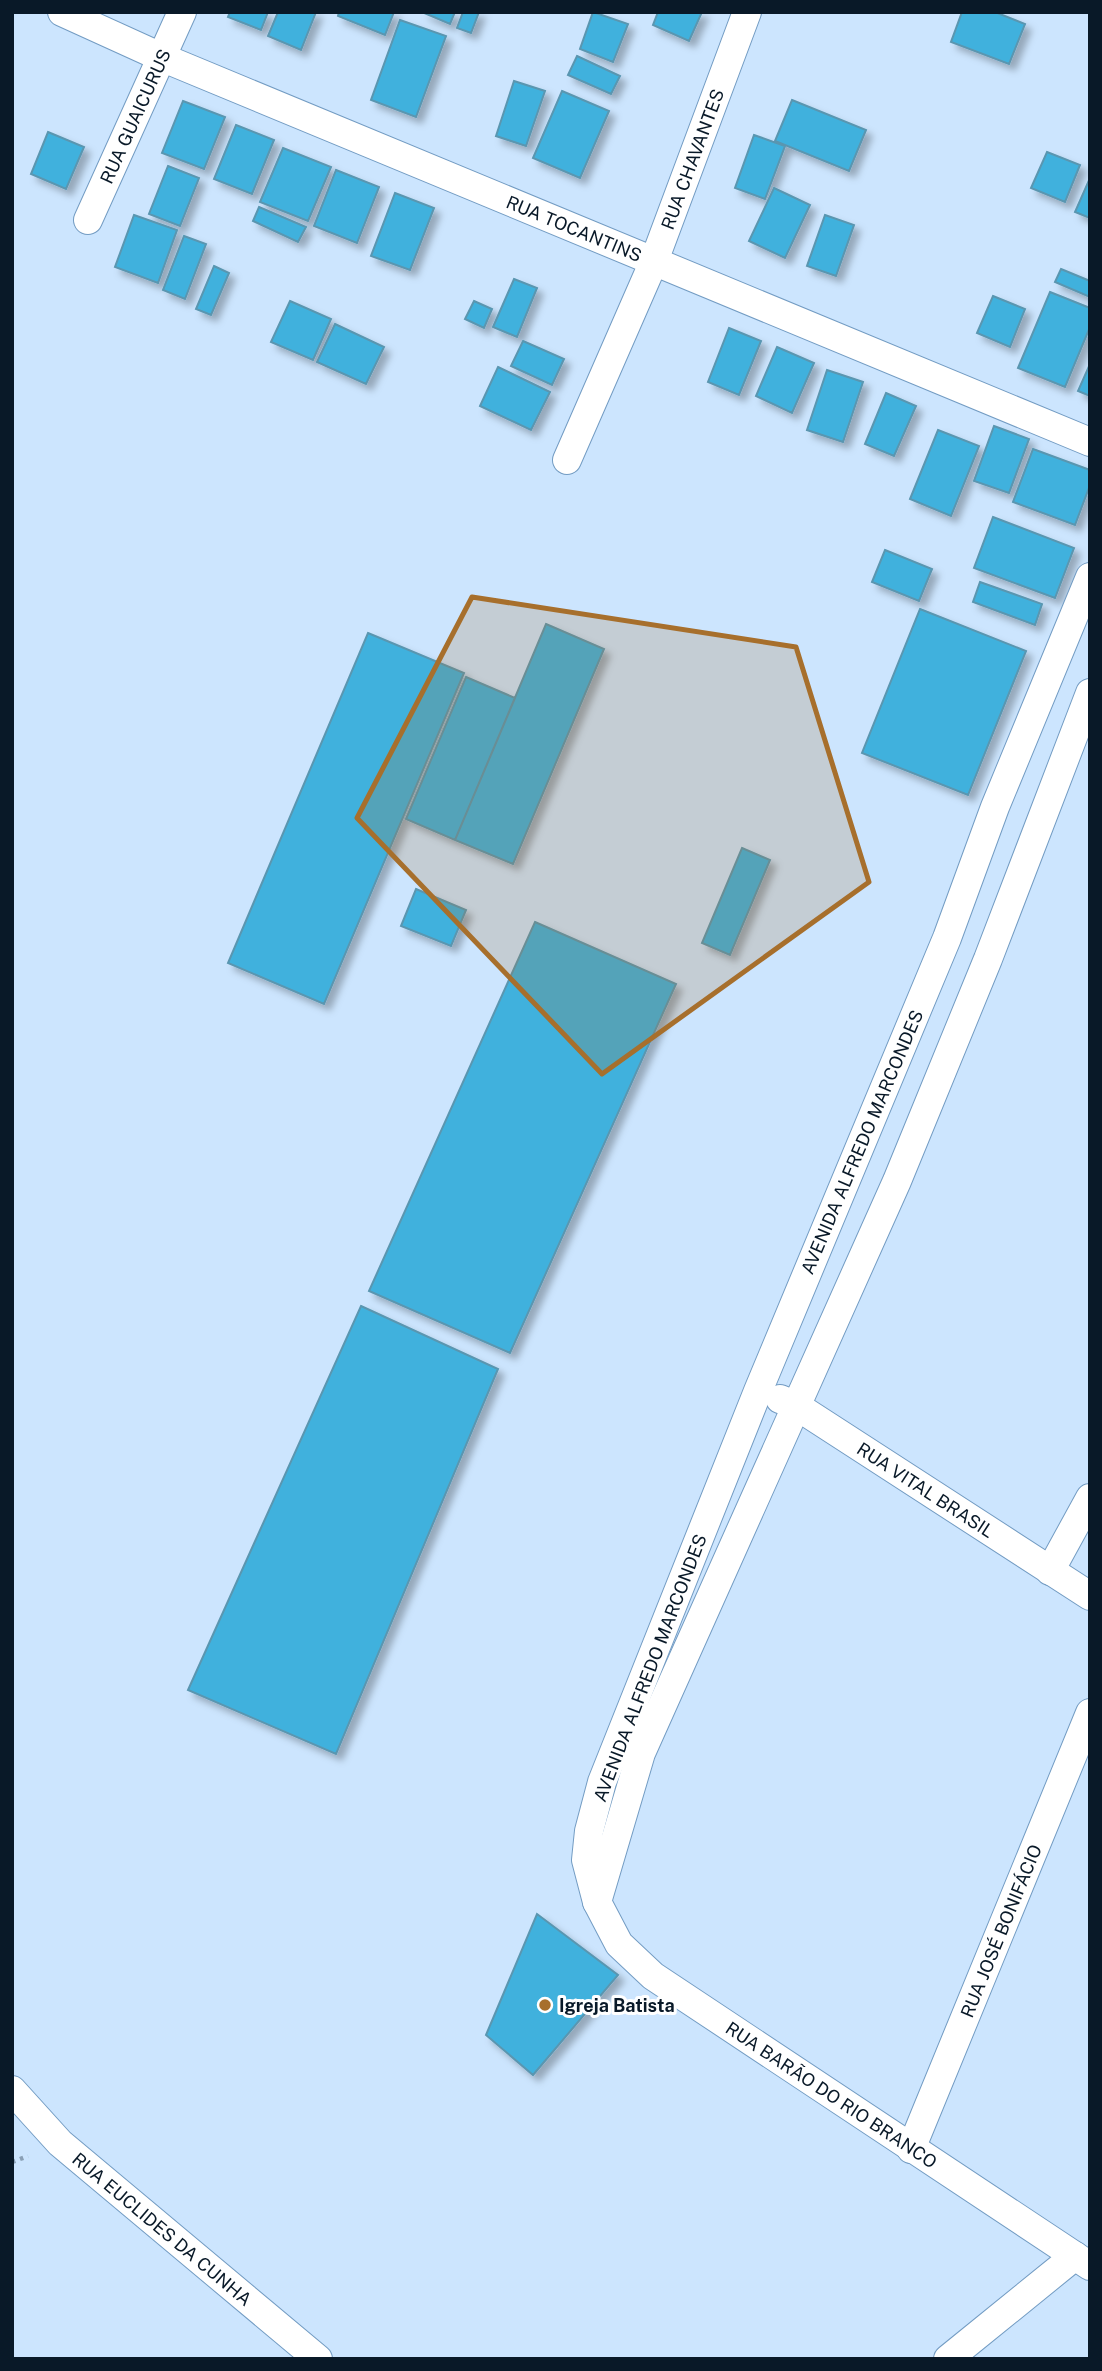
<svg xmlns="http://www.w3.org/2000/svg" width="1102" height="2371" viewBox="0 0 1102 2371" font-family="'Public Sans',sans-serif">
  <defs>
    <filter id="shadow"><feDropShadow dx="6" dy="6" stdDeviation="3.5" flood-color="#0004"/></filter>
  </defs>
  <rect width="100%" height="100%" fill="#cce5fe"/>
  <!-- building -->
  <path fill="#41b1dd" stroke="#5a96b0" stroke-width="2" filter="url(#shadow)" d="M230,12H268L261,30L228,17Z
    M278,12H316L301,50L268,36Z
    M339,12H394L385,35L338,16Z
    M422,12H455L450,24Z
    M463,12H479L471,33L457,28Z
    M593,12L628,24L613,62L580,49Z
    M658,12H702L689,41L653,25Z
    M962,12H995L1025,24L1009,64L951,42Z
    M400,20L446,36L416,117L371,100Z
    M577,56L620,76L611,94L568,75Z
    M514,81L545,91L526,146L496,136Z
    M562,91L609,111L580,178L533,158Z
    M792,100L866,130L849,171L775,141Z
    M183,101L225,117L204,169L162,153Z
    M236,125L274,140L252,194L214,179Z
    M48,132L84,147L66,189L31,174Z
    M754,135L785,146L765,199L735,188Z
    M283,148L331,167L308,221L260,202Z
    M1047,152L1080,165L1065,202L1031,188Z
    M168,166L199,178L180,226L149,214Z
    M336,170L379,187L357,243L314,226Z
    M1090,178V218L1075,212Z
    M774,188L810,205L785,258L749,241Z
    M395,193L434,208L410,270L371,256Z
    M259,207L306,227L298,242L253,221Z
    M134,215L177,230L158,283L115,267Z
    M825,215L854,225L836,276L807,266Z
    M184,236L206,244L185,299L163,290Z
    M214,266L229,273L211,315L196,309Z
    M1061,269L1090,281V297L1055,282Z
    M514,279L537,288L517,337L493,327Z
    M1050,292L1090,308V327L1065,387L1018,368Z
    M993,296L1025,309L1010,347L977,333Z
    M290,301L331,319L313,360L271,342Z
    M474,301L492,309L484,328L465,319Z
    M335,324L384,347L366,384L317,362Z
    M729,328L761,341L739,395L708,382Z
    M523,341L564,359L552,385L511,366Z
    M777,347L814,363L792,413L756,396Z
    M1090,364V396L1078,391Z
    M498,367L550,392L531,430L480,406Z
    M827,370L863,382L843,442L807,430Z
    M886,393L916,406L894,456L865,444Z
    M994,426L1029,439L1009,493L974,481Z
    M938,430L979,446L951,516L910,499Z
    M1033,449L1090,470V485L1075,525L1013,502Z
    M993,517L1074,548L1055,598L974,568Z
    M885,550L932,569L919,601L872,582Z
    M980,582L1042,604L1035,625L973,602Z
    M920,609L1026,651L968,795L862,753Z
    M546,624L604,649L513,864L455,840Z
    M368,633L464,673L324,1004L228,963Z
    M466,677L515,698L455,840L406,819Z
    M742,848L770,860L730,955L702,943Z
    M416,889L466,910L451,946L401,926Z
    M535,922L676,984L510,1353L369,1291Z
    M361,1306L498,1369L336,1754L188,1690Z
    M537,1914L618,1975L533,2075L486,2035Z"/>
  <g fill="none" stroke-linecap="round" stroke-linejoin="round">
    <!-- minor casing -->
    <g stroke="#739cc3" stroke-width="30">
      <g id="minor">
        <path id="s1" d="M62,12L161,57L1090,442"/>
        <path id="s2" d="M88,220L182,12"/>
        <path id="s3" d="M567,460L654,261L747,12"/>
        <path id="s4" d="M1090,577L995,807L947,938L758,1391L602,1782L589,1831L586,1860L597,1902L619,1944L653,1976L1090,2266"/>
        <path id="s5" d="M780,1399L795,1405L1090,1596"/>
        <path d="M1050,1571L1090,1498"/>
        <path d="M597,1902L641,1753L897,1181L988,959L1090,693"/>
        <path id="s6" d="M12,2090L60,2143L318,2359"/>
        <path id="s7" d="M911,2149L1090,1713"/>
        <path d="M948,2359L1075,2256"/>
      </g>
    </g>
    <!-- path -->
    <path stroke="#8aa0b6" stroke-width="4.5" stroke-dasharray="3.5 5" stroke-linecap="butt" d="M12,2162L28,2156"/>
    <!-- minor -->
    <use href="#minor" stroke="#fff" stroke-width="28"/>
  </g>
  <!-- marked area -->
  <path fill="#a76f2c" fill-opacity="0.2" stroke="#a76f2c" stroke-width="5" stroke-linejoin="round" d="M472,597L796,647L869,882L602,1074L357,818Z"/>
  <!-- markers -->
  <circle fill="#a76f2c" stroke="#fff" stroke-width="2.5" cx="545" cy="2005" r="7"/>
  <g text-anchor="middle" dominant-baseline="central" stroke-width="6" stroke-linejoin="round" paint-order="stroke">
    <!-- street labels -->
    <g font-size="18" fill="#091928" stroke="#fff">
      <text stroke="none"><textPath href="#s2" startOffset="114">RUA GUAICURUS</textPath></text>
      <text stroke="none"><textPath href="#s3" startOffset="326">RUA CHAVANTES</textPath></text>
      <text stroke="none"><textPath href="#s1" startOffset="556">RUA TOCANTINS</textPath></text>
      <text transform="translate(862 1142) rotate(-67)">AVENIDA ALFREDO MARCONDES</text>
      <text stroke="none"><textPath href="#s5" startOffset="172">RUA VITAL BRASIL</textPath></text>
      <text transform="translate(650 1668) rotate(-69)">AVENIDA ALFREDO MARCONDES</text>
      <text stroke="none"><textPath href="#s7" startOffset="236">RUA JOSÉ BONIFÁCIO</textPath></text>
      <text stroke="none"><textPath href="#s4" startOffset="1732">RUA BARÃO DO RIO BRANCO</textPath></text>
      <text stroke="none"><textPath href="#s6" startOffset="205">RUA EUCLIDES DA CUNHA</textPath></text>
    </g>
    <!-- poi labels -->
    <g font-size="18" font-weight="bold" fill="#091928" stroke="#fff" text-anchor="start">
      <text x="559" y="2005">Igreja Batista</text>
    </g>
  </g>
  <!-- border -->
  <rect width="1102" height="2371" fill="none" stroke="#091928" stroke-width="28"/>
</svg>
